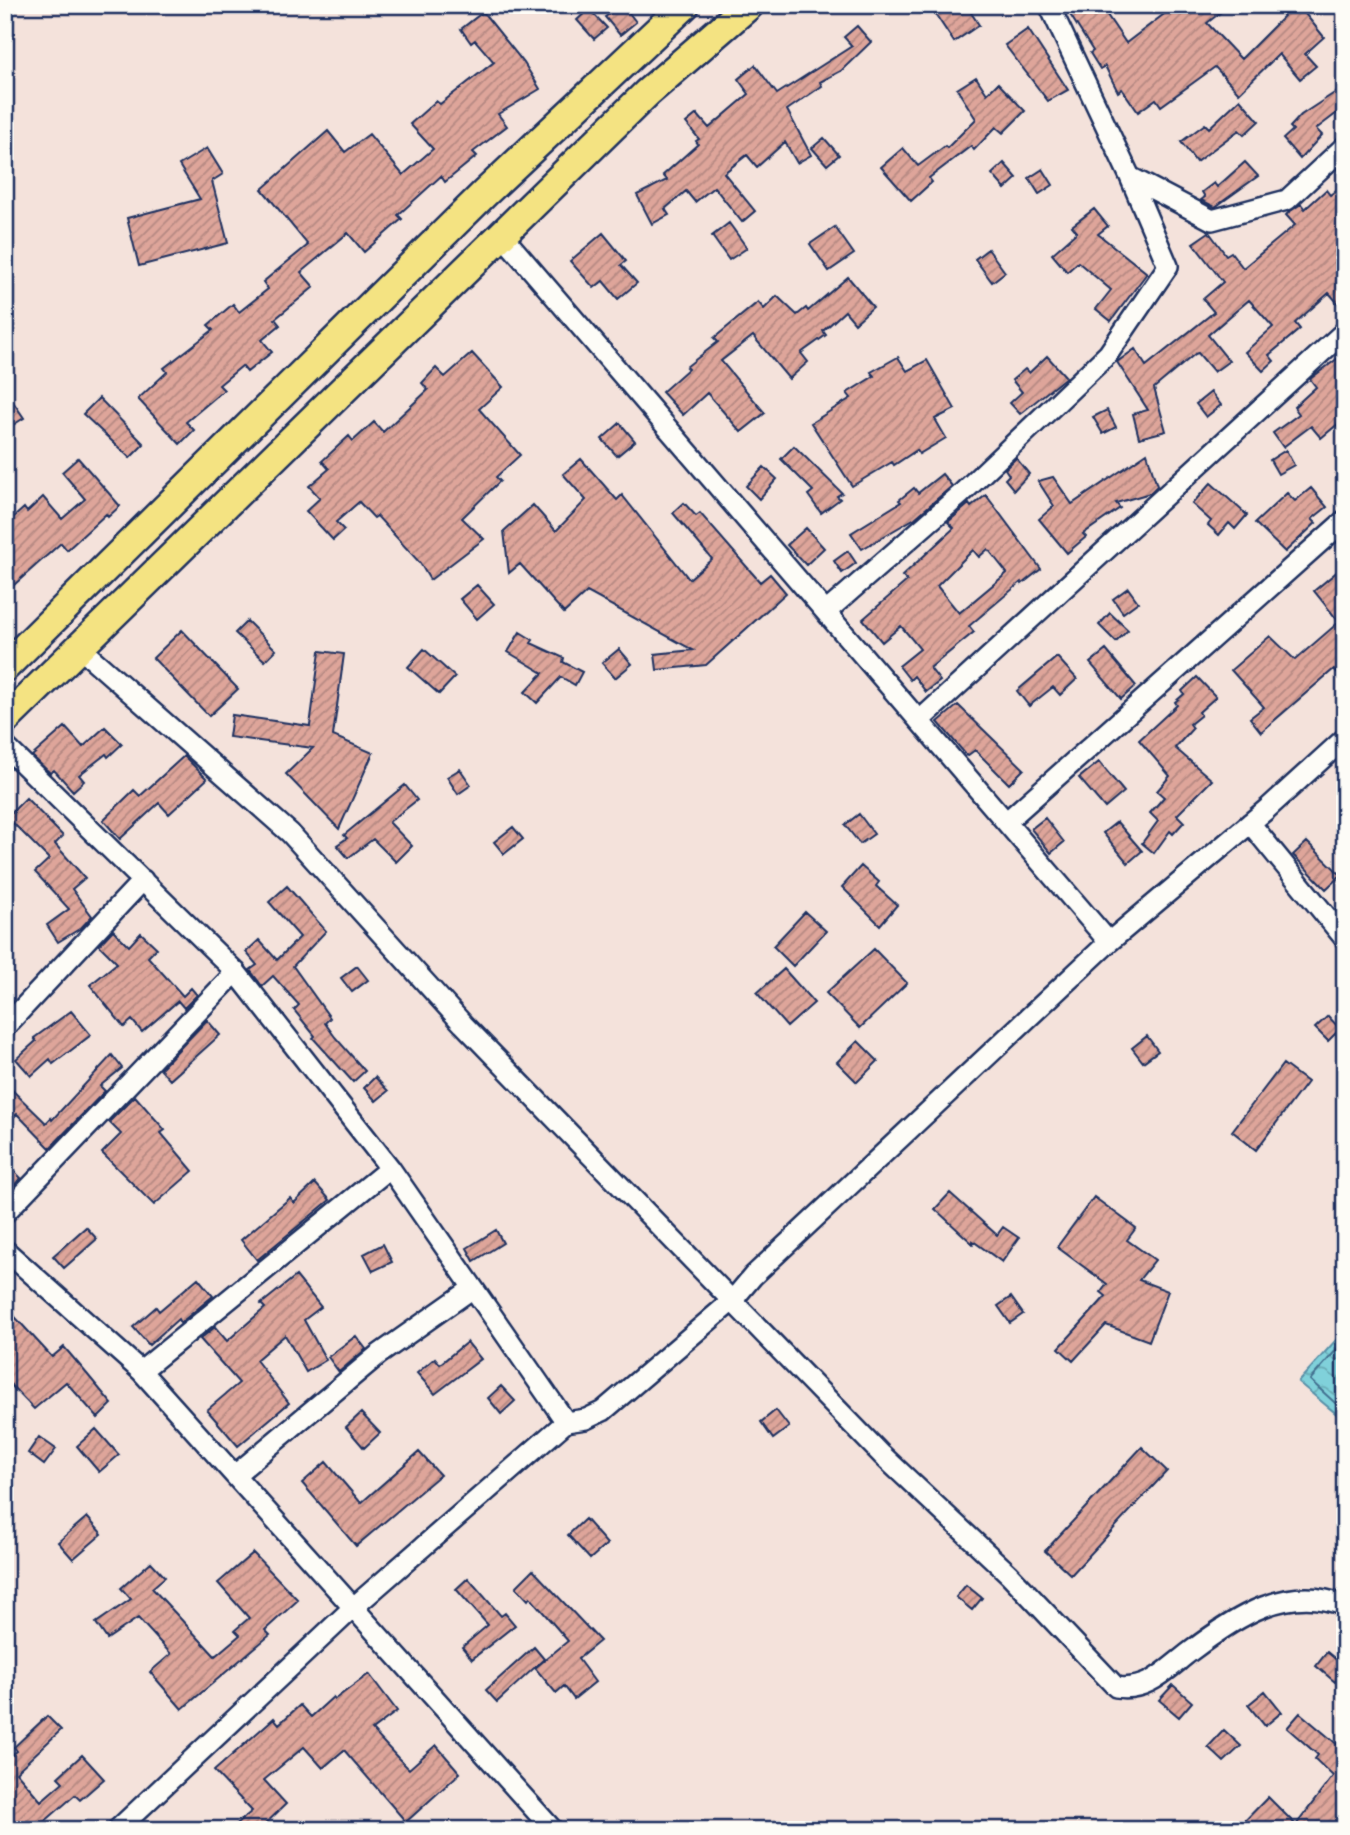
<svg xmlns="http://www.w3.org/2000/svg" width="1350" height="1835" viewBox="0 0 1350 1835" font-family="Mynerve,sans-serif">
  <defs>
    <pattern id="water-waves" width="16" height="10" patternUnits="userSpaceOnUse" patternTransform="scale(1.75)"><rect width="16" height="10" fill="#80d1da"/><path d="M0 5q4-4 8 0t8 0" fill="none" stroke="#68aab4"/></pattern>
    <pattern id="building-hatch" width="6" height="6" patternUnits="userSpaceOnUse" patternTransform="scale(1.75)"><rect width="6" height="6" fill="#dea59a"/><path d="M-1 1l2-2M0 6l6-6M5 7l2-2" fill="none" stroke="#b38781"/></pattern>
  </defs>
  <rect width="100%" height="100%" fill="#f4e2db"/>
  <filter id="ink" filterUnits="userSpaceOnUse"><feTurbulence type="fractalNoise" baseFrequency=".0143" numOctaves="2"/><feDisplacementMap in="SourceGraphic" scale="14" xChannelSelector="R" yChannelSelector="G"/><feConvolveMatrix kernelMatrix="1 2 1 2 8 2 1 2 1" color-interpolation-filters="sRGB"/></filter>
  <g filter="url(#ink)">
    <!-- water -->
    <path fill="url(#water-waves)" stroke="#5890a8" stroke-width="2" d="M1345,1330V1421L1298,1382Z"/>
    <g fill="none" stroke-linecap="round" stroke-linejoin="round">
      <!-- shore -->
      <path stroke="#437090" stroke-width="2" d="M1345,1340L1310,1380L1345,1412"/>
    </g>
    <!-- building -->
    <path fill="url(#building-hatch)" stroke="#1b2f5e" stroke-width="2" fill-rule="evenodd" d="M623,5L636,22L620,35L605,17Z
      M945,5H966L979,25L954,42L934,12Z
      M1064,5H1121L1107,15L1126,43L1176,5H1230L1207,23L1241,59L1284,16L1275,5H1298L1324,37L1305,54L1316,66L1300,79L1279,54L1239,93L1215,67L1161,106L1156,99L1138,112L1122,89L1118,92L1105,66L1100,69L1090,53L1093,51Z
      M589,9L607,28L594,39L577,20Z
      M483,12L524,63L540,89L498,114L507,126L473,152L477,156L445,182L441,176L398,215L402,219L364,252L348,233L301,272L314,287L275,319L280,325L262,340L272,352L247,372L242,366L219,385L224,390L186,422L194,430L180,444L138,399L167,372L164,368L213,330L208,325L233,304L239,312L268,289L263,282L308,245L262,189L328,131L345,152L369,134L403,175L433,149L410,124L436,101L440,104L494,62L475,40L471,43L461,29Z
      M857,26L871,42L841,71L820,82L822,86L787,110L811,155L797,163L785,142L757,167L747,155L724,173L755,211L742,222L714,187L695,202L686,191L665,209L669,215L652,224L637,195L667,180L663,175L698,144L696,141L699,139L686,123L697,114L709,128L749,94L738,79L755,65L777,94L852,46L844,37Z
      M1028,29L1068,90L1048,101L1005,45Z
      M976,77L987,94L998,83L1025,111L1003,133L996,127L974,150L971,146L929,178L932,182L911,201L881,167L903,148L918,166L945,146L947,148L976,119L957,89Z
      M1345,86V107L1316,129L1322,135L1300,159L1283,139L1293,130L1290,127L1301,115Z
      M1240,99L1259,121L1244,135L1239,130L1196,162L1181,142L1205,124L1209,128Z
      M824,138L839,155L827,165L812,148Z
      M207,148L223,174L212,181L228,243L139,266L127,218L200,199L179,165Z
      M1245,162L1258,176L1215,207L1201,200L1205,197L1202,192L1214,183L1217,187Z
      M1004,163L1017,178L1005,189L992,174Z
      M1043,169L1053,185L1039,194L1029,178Z
      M1345,183V311L1329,293L1295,323L1300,329L1269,355L1274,361L1263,371L1245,352L1273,327L1249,300L1208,335L1229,361L1214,372L1198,353L1195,354L1154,388L1166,431L1139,438L1133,414L1148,410L1117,362L1135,349L1146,366L1214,312L1203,299L1223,282L1193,243L1209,232L1226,255L1231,252L1243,268L1295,225L1286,215L1289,212L1301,204L1305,209L1326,190L1330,195Z
      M1094,209L1108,226L1098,234L1147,273L1111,321L1096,309L1111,290L1078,262L1067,272L1052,254L1077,232L1072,226Z
      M729,223L747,248L729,260L712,236Z
      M835,227L854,254L829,271L810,244Z
      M603,233L626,261L621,265L637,283L618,299L603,281L594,288L570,261Z
      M988,249L1005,272L992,282L975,259Z
      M848,277L873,307L855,323L845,311L823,331L826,335L801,353L808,362L789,379L753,336L721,361L765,413L741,432L707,393L683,415L662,392L688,369L686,367L718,342L714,338L758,302L764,309L777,296L797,315L806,308L808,311Z
      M472,353L503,387L479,409L520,455L496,477L500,481L462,518L484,539L430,580L420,563L377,516L374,518L359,502L336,522L344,530L333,540L306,511L320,498L309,486L329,469L322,461L349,436L353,441L374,422L383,432L428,390L422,383L436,368L445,377Z
      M1345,353V418L1321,438L1311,426L1283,447L1273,433L1299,414L1294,407L1316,387L1310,379Z
      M1047,356L1066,377L1020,414L1010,403L1022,392L1012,380L1025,369L1029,373Z
      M898,357L907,371L927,360L955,409L935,419L946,438L919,454L917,450L894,465L892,462L852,486L811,423L851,398L847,393L874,376L871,372Z
      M5,390L24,418L5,430Z
      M1211,392L1221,405L1206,417L1196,404Z
      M99,398L144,444L130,458L83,414Z
      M1107,410L1116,427L1103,434L1093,417Z
      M620,423L635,441L617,456L602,439Z
      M794,446L842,493L837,496L840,499L821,513L808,495L813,491L781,459Z
      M1286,450L1294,465L1278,474L1270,460Z
      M1147,453L1157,486L1150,493L1116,503L1120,508L1083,534L1086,537L1067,553L1039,519L1054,506L1038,481L1053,477L1072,504Z
      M78,458L120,506L108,517L106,514L67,550L61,543L5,593V525L24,508L27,512L43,497L62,519L85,499L62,472Z
      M1016,458L1029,474L1014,490L1005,479L1009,475L1005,469Z
      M581,459L617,500L622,495L689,579L712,559L673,513L684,503L696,516L700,513L760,582L770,574L786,593L706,665L657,670L655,654L693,650L587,592L564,613L520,564L509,573L504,531L533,505L556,531L586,500L563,474Z
      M764,467L777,479L759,499L746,486Z
      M942,474L952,486L915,518L862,549L851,533L901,502L899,500L914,488L918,493Z
      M1211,483L1247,515L1235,529L1229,523L1219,535L1208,525L1211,521L1192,504Z
      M1311,488L1327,507L1312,519L1316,523L1285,552L1255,523L1287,493L1295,501Z
      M986,495L1041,569L1022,584L1021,582L969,626L974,632L930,668L940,681L926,692L914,676L910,680L899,666L920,649L901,626L882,642L863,619L907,581L902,576L954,528L948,522L969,504L971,507ZM988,549L1007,573L959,613L937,586L973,550L979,557Z
      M806,528L824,548L806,565L787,545Z
      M848,551L856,563L842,573L834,561Z
      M1345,565V681L1334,669L1261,732L1250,718L1264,707L1231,670L1270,636L1295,660L1339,622L1314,591Z
      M477,585L494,604L477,619L460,599Z
      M1128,588L1138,602L1123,613L1113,599Z
      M1110,613L1128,630L1116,642L1099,625Z
      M247,621L276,650L265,661L235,633Z
      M182,630L238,689L209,716L153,658Z
      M520,632L533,640L531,643L564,658L563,662L582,672L575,685L561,677L537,703L525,692L543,673L508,652Z
      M424,649L455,677L439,694L408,667Z
      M619,649L632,664L615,678L602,663Z
      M1106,650L1136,686L1121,699L1090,663Z
      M320,651L344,654L333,736L373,753L339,829L286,774L313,748L229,737L232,715L310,726Z
      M1057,657L1077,679L1060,695L1053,687L1029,706L1017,691Z
      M1197,677L1216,697L1199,712L1201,715L1190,724L1193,728L1175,748L1212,780L1177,815L1184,822L1173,834L1170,831L1154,853L1142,843L1158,821L1150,813L1164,797L1157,791L1170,776L1139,740L1177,705L1175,702L1184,694L1182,691Z
      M958,705L1024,769L1009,784L975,750L967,756L938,722Z
      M65,727L83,747L105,727L122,744L108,757L106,754L79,775L84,781L73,791L54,770L50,773L32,756Z
      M184,756L207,779L169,814L159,803L120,839L103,820L134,790L140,796Z
      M1099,762L1124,792L1105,808L1079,778Z
      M460,769L471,785L458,794L447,777Z
      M405,785L417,800L389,822L412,846L396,862L373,839L348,858L337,845L347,838L344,835Z
      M26,798L63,836L55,844L85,878L72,889L92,916L81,928L58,942L47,925L69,909L35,872L49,859L7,817Z
      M859,814L874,834L860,844L845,825Z
      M1045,818L1064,842L1051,853L1031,829Z
      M1117,822L1142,851L1128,863L1103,833Z
      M513,827L523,839L504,854L494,842Z
      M1307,842L1341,875L1326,889L1293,855Z
      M861,866L879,882L876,886L897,905L880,925L842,887Z
      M287,886L326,931L293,966L330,1018L325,1023L335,1037L365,1071L353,1082L313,1038L315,1036L294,1010L299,1005L273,976L262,986L250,970L257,965L246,952L259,940L277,960L300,937L269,902Z
      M805,912L826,931L793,966L773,946Z
      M113,930L129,946L141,933L157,948L148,957L183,996L191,988L197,995L184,1008L178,1001L142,1032L132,1020L124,1027L90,985L117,963L99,945Z
      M874,949L907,983L860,1028L826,993Z
      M357,966L368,980L352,992L341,978Z
      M784,969L814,1003L787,1027L757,993Z
      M71,1011L91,1035L53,1064L50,1059L31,1076L16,1059L36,1041L34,1038Z
      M1328,1016L1340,1029L1328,1041L1315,1028Z
      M207,1020L220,1035L170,1080L160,1069Z
      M1147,1036L1158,1051L1143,1062L1132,1048Z
      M858,1041L878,1061L857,1082L837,1062Z
      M112,1055L122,1068L100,1086L105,1091L50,1148L17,1114L5,1125V1083L46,1123L51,1118L52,1120Z
      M1283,1064L1307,1082L1256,1150L1232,1131Z
      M375,1077L388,1091L376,1101L364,1088Z
      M135,1096L165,1130L161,1133L193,1171L154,1205L102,1153L121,1134L109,1122Z
      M14,1171L21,1178L5,1195V1179Z
      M315,1183L330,1200L257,1260L241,1240L290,1198L294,1203Z
      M950,1193L997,1235L1003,1227L1019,1238L1002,1262L973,1241V1244L935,1209Z
      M1094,1197L1136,1228L1127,1240L1155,1260L1139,1280L1168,1291L1149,1341L1106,1325L1073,1361L1059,1348L1106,1296L1101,1292L1107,1284L1057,1247Z
      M86,1227L97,1239L64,1268L53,1256Z
      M496,1230L503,1243L474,1261L467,1248Z
      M383,1244L392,1262L373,1271L364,1254Z
      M296,1276L321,1307L304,1320L326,1360L306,1372L285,1335L256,1360L289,1403L238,1446L207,1410L239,1383L200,1339L215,1327L227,1341L265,1308L261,1304Z
      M198,1278L213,1296L184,1320L180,1323L178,1319L149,1345L133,1327L156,1307L159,1311Z
      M1011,1297L1023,1314L1010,1323L998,1306Z
      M5,1306L52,1357L64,1347L82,1368L112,1404L98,1418L66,1382L34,1409L5,1379Z
      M356,1336L366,1349L339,1372L328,1357Z
      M467,1342L481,1359L435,1394L417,1373L435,1358L440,1364Z
      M501,1386L515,1401L501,1414L488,1398Z
      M776,1410L789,1427L773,1439L761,1422Z
      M361,1413L380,1433L364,1448L346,1427Z
      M96,1429L119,1455L99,1472L77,1446Z
      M39,1437L56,1449L44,1465L28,1453Z
      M1142,1447L1167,1471L1071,1575L1045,1551Z
      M419,1452L440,1475L356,1546L302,1483L326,1462L361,1503Z
      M87,1517L102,1534L73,1559L58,1542Z
      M585,1519L607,1544L590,1559L568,1535Z
      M253,1553L298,1600L265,1630L270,1635L182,1709L150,1672L171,1654L138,1618L107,1639L96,1623L131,1599L121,1588L151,1562L165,1577L152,1588L215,1656L240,1635L235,1630L249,1618L218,1583Z
      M533,1570L600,1641L578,1659L595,1682L574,1699L564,1686L556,1693L535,1668L568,1641L530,1597L528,1600L516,1587Z
      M468,1578L501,1616L505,1613L515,1625L472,1659L462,1647L488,1625L456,1589Z
      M966,1585L982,1598L972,1610L956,1597Z
      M534,1647L544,1659L497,1702L486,1690Z
      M1327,1652L1345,1667L1335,1682L1316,1666Z
      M369,1674L397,1711L372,1730L398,1758L409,1769L436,1745L460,1773L406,1822L344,1750L323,1768L304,1747L264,1780L286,1804L259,1830H230L252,1811L214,1771L274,1718L279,1724L300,1705L311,1717L333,1697L335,1699Z
      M1173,1685L1192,1702L1179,1717L1159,1700Z
      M1265,1691L1282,1712L1265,1726L1248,1705Z
      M1300,1713L1345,1751V1830H1236L1268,1797L1296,1825L1333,1776L1315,1759L1318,1755L1287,1728Z
      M47,1716L61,1730L16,1772L41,1801L63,1782L58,1777L82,1755L104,1779L80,1800L75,1795L35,1830H5V1760L17,1751L14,1747Z
      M1224,1730L1241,1746L1224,1762L1208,1747Z"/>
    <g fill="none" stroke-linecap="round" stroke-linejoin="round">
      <!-- minor casing -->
      <g stroke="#1b2f5e" stroke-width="24">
        <path id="minor" d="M1130,177L1212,220L1287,200L1345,146
          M501,234L1109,942
          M826,612L960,495L1108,354L1168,266L1130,177L1049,5
          M81,649L290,833L463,1024L882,1455L1009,1574L1116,1687C1148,1692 1167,1669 1191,1651C1236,1617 1288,1582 1345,1606
          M919,721L1345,331
          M5,746L236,972L390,1168L566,1422
          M1006,822L1345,520
          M1250,823L1345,939
          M5,1027L143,880
          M5,1213L236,972
          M5,1250L141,1371L553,1830
          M141,1371L390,1168
          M235,1475L378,1355L473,1288
          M117,1830L355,1606L566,1422L586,1419L603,1411L732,1301L753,1276L1109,942L1267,809L1345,738"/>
      </g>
      <!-- highway casing -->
      <g stroke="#1b2f5e" stroke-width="33">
        <path id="highway" d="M5,667L485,193L685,5
          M5,720L647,93L749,5"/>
      </g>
      <!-- minor -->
      <use href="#minor" stroke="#fdfcf7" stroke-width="19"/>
      <!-- highway -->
      <use href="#highway" stroke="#f4e382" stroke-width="28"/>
    </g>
  </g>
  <!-- margin -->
  <rect width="1350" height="1835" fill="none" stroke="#fdfcf7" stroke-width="28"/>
  <rect x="14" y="14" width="1322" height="1807" fill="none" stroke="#1b2f5e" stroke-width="2.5" filter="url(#ink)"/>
</svg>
